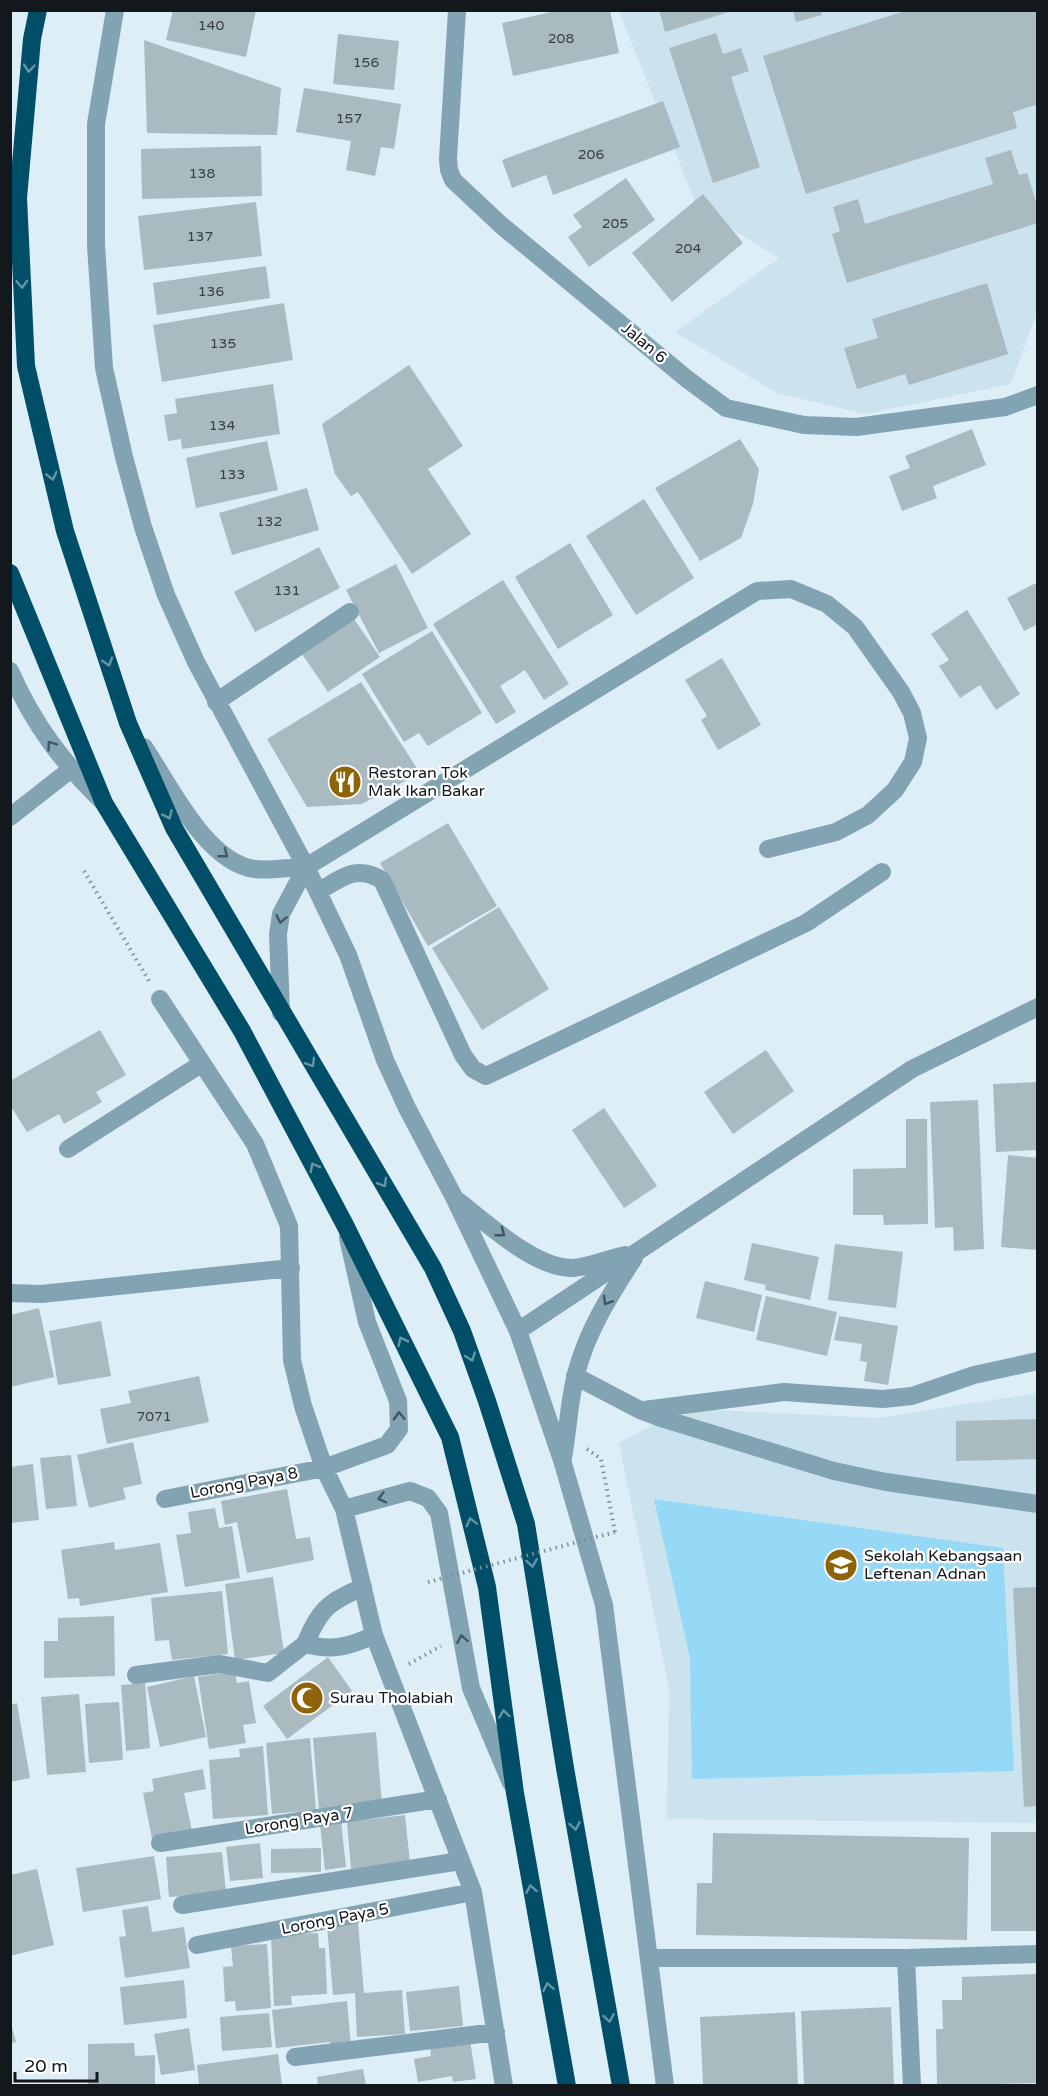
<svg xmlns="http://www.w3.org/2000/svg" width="1048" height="2096" viewBox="0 0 1048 2096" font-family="'Varela Round',sans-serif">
  <rect width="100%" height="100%" fill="#ddeef6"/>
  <!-- built -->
  <path fill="#cae3ef" d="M619,11H1037V312L1011,384L865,414L777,393L675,332L779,258L697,207Z
    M1037,1393V1823L667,1819L669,1687L619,1443L664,1419L696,1409L879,1418Z"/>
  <!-- green -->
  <path fill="#96d9f6" d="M654,1499L1003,1548L1014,1771L692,1779L690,1658Z"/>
  <!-- building -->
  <path fill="#a9bac1" d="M173,10H256L246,57L166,40Z
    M560,10H610L619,53L513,76L502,23Z
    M659,10H732V11L665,32Z
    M793,10H821L822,15L796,22Z
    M908,10H1038V104L1013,112L1017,128L806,194L763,56Z
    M716,33L723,54L741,48L749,71L731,77L760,167L713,183L669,48Z
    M338,34L399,41L394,90L333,84Z
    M144,40L281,88L277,135L147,133Z
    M304,88L401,104L394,149L381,147L375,176L346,170L351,141L296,132Z
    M663,101L680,147L553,195L546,175L512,188L502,160Z
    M261,146L262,196L142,199L141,149Z
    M1011,150L1019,175L1027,173L1038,208V223L847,283L832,234L840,231L833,207L858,199L865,224L993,184L985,158Z
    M626,178L655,220L589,267L568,237L582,227L573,215Z
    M703,194L743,243L672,302L632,253Z
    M256,202L262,256L144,270L138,216Z
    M266,266L270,298L157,315L153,283Z
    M987,283L1008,354L909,385L905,374L857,389L844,348L878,338L872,319Z
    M284,303L293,360L162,382L153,325Z
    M409,365L463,446L428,469L471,534L412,574L358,492L351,496L335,474L322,424Z
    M273,384L280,434L182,449L181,439L168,441L164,415L177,413L175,399Z
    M972,429L986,465L933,486L937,498L902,511L889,476L910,468L905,456Z
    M740,439L759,469L753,504L741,538L700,561L655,488Z
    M267,441L278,490L196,508L186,458Z
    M307,488L319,530L232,555L219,513Z
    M644,499L694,578L636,615L586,536Z
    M570,543L613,615L558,649L515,577Z
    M319,547L340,588L255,632L234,592Z
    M396,564L428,628L379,653L346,590Z
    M503,580L569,684L544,700L525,670L500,686L516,712L496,724L433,624Z
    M1038,582V624L1024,631L1007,598Z
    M967,610L1020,694L996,710L980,685L960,698L939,666L949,660L931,634Z
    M354,619L380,657L328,692L302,654Z
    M432,631L482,713L428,746L419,733L404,742L362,674Z
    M722,658L761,725L718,750L701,720L707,716L685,680Z
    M361,682L420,773L362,804L307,807L267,739Z
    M448,823L497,906L428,946L380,863Z
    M499,907L549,989L482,1030L432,948Z
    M100,1030L126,1075L96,1092L102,1102L64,1124L59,1114L27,1132L10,1105V1081Z
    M766,1050L794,1091L733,1134L704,1092Z
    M1038,1082V1150L996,1152L993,1084Z
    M978,1100L984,1249L954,1251L953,1227L935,1228L930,1102Z
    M604,1108L657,1186L624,1208L572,1130Z
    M906,1119H927L928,1224L884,1225L883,1215H853V1169L906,1168Z
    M1008,1155L1038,1158V1250L1001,1247Z
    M752,1243L819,1257L810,1300L765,1290L766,1285L744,1280Z
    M835,1244L903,1252L896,1308L828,1300Z
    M705,1281L762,1295L754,1332L696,1318Z
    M766,1296L837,1312L827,1356L756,1340Z
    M39,1308L54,1377L10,1387V1315Z
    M839,1316L898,1326L888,1385L864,1381L867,1362L860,1361L862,1344L834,1340Z
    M101,1321L111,1376L58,1385L49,1331Z
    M199,1376L209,1422L107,1444L100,1409L131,1403L128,1391Z
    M1038,1419V1459L956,1461V1421Z
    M133,1442L142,1484L123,1488L126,1499L89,1508L77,1455Z
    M71,1455L77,1506L46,1509L40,1458Z
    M33,1464L39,1520L10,1523V1467Z
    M287,1489L296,1539L310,1537L314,1560L247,1573L237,1522L225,1525L221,1501Z
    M215,1508L219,1528L232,1526L240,1578L185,1587L176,1535L191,1533L188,1512Z
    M114,1542L115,1550L160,1543L168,1592L80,1606L79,1598L68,1599L61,1550Z
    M273,1577L284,1653L235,1660L225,1584Z
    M1038,1587V1806L1024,1807L1013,1588Z
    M222,1591L228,1654L172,1660L169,1640L155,1641L151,1598Z
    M114,1616L115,1676L44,1678V1641H58V1618Z
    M328,1657L352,1691L287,1739L263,1706Z
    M235,1671L237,1683L249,1681L256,1723L243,1725L246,1743L209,1749L198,1677Z
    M194,1676L206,1737L160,1747L147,1687Z
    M145,1683L150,1748L126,1751L121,1685Z
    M79,1694L86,1772L47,1775L41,1697Z
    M119,1702L123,1760L89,1763L85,1704Z
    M17,1703L30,1778L10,1782V1705Z
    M376,1732L382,1805L319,1811L313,1738Z
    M310,1738L316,1810L272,1814L266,1743Z
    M263,1746L268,1815L213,1819L209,1760L240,1757L239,1749Z
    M203,1769L206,1789L184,1793L192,1831L152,1839L143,1793L154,1791L152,1779Z
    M405,1815L410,1863L351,1869L347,1822Z
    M341,1821L346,1867L325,1870L320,1824Z
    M991,1832H1038V1931H991Z
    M713,1833L969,1838L967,1940L696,1935L697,1883H712Z
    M260,1843L263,1878L230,1881L226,1847Z
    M321,1848V1872L271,1873V1849Z
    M222,1852L226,1893L169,1897L166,1857Z
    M154,1856L161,1899L83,1912L76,1868Z
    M37,1869L54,1945L10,1956V1875Z
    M148,1906L152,1932L184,1927L190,1968L125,1978L119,1937L126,1936L122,1910Z
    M358,1923L364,1993L402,1990L405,2034L357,2037L355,1993L333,1995L327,1926Z
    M318,1933L319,1948H325L327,1994L291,1996L292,2005L274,2006L271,1935Z
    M267,1944L271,2008L236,2011L235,2001L225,2002L223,1967L233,1966L231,1946Z
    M1038,1974V2083L937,2085L936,2029H943L942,2000H962V1977Z
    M184,1980L187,2018L124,2025L120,1987Z
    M459,1986L463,2026L410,2031L406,1992Z
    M347,2001L351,2046L330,2049V2042L276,2048L272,2010Z
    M891,2007L894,2085H804L801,2011Z
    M795,2012L798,2085H703L700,2017Z
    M269,2013L272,2047L222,2051L220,2017Z
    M10,2020L16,2042L10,2043Z
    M189,2028L195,2070L161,2075L154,2034Z
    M470,2040L476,2079L453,2082L452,2076L418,2082L414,2059L431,2056L430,2047Z
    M134,2043L135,2056L155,2055V2084L88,2085V2044Z
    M278,2054L282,2085H199L197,2065Z
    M363,2069L366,2085H318L317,2077Z"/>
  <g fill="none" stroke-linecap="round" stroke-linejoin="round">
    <!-- path -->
    <path stroke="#838f94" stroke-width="4" stroke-dasharray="1.5 4.5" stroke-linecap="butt" d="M84,871L149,981
      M587,1449L601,1459L615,1532
      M409,1664L441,1646"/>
    <!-- minor -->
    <path stroke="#81a3b2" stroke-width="18" d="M115,10L96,124V245L104,368L124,457L143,527L166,595L196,662L306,867L348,955L385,1060L407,1108L454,1197L518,1331L562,1460L604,1605L665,2086
      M457,10L448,159L449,170L453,180L501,225L687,379L726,408L804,425L856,427L1005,407L1038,395
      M10,671C34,725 62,762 104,803
      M216,702L350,612
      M144,747C169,784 206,863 255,869C271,871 290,867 306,867L757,591L791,589L827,604L855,627L901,692L912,713L918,738L913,762L895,790L868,815L836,832L768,849
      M10,817L70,770
      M318,892C341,878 356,864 382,880L463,1055L473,1069L486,1076L806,923L882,872
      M160,999L255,1144L289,1226L292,1360L303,1406L324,1468L344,1509L374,1635L473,1892L504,2086
      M281,1013L278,934L281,914L306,867
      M68,1149L201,1064
      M458,1201C487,1223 532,1266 570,1268C583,1269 611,1258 625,1255
      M10,1293L41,1294L291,1268
      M518,1331L912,1069L1038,1007
      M575,1376L640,1410L664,1419L834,1471L886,1482L1038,1504
      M644,1410L784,1392L883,1399L912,1396L974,1375L1038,1361
      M563,1458C568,1430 569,1401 576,1374C587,1331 610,1295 634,1258
      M165,1499L324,1468L387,1445L399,1429L398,1401L367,1322L348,1238
      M344,1509L410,1491L428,1498L439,1513L471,1688L511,1783
      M305,1644C321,1608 327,1603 363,1587
      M136,1675L220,1664L268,1673L305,1644C332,1651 349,1647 374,1635
      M160,1843L438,1799
      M182,1905L460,1861
      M197,1945L473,1892
      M651,1958H906L1038,1954
      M906,1958L912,2086
      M295,2057L496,2032"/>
    <!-- highway -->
    <path stroke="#004e67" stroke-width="18" d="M38,10L32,39L18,198L26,366L65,531L128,723L174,828L433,1268L462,1331L487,1401L526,1524L565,1768L621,2086
      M10,573L104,803L242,1031L345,1225L450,1437L487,1587L515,1793L567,2086"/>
    <!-- path-bridge -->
    <path stroke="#838f94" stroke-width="4" stroke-dasharray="1.5 4.5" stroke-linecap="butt" d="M428,1582L615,1532"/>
  </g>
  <!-- one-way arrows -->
  <defs><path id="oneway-chevron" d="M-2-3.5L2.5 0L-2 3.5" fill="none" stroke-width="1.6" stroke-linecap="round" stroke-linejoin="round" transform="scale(1.5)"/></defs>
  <g stroke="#6695a4">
    <use href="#oneway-chevron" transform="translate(29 68) rotate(95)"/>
    <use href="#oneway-chevron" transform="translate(22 284) rotate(87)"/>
    <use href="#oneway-chevron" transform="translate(52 476) rotate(77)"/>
    <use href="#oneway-chevron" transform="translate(108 662) rotate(72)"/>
    <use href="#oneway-chevron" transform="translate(168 815) rotate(66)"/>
    <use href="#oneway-chevron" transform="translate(311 1063) rotate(59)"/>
    <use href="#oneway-chevron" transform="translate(314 1167) rotate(-118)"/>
    <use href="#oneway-chevron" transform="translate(383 1183) rotate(59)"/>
    <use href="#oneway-chevron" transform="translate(402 1341) rotate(-116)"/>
    <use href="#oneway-chevron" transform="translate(471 1357) rotate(70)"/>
    <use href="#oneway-chevron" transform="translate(471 1522) rotate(-104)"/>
    <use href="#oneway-chevron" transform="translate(532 1563) rotate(81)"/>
    <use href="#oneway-chevron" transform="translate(504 1714) rotate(-98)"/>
    <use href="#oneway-chevron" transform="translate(575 1826) rotate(80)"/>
    <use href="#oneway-chevron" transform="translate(531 1889) rotate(-100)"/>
    <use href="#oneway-chevron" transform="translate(548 1987) rotate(-101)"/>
    <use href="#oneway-chevron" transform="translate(609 2018) rotate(80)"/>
  </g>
  <g stroke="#44575f">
    <use href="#oneway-chevron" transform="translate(51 745) rotate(-126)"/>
    <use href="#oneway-chevron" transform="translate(224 854) rotate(38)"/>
    <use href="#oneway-chevron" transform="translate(281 919) rotate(102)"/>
    <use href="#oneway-chevron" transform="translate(501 1233) rotate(38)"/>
    <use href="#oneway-chevron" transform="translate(607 1301) rotate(121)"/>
    <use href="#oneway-chevron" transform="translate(399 1416) rotate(-92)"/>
    <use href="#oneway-chevron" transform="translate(382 1498) rotate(165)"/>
    <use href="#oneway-chevron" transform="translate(462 1639) rotate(-100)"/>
  </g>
  <!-- icons -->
  <defs>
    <g id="restaurant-disc" transform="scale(1.725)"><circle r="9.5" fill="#8f630a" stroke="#fff"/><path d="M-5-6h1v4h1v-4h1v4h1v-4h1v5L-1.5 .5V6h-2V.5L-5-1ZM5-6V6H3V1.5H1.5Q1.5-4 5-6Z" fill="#fff"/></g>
    <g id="school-disc" transform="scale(1.725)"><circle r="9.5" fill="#8f630a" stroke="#fff"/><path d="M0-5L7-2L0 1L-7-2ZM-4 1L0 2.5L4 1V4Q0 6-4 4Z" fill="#fff"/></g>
    <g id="mosque-disc" transform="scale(1.725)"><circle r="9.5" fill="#8f630a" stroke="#fff"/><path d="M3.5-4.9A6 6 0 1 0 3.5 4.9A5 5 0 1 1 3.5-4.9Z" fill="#fff"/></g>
  </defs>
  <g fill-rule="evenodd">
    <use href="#restaurant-disc" x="345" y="782"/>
    <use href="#school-disc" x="841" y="1565"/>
    <use href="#mosque-disc" x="307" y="1698"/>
  </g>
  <g text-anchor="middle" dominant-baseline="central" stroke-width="4.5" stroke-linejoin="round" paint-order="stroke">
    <!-- number labels -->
    <g font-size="14" fill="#384044">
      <text x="211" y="25">140</text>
      <text x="561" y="38">208</text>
      <text x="366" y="62">156</text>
      <text x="349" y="118">157</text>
      <text x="591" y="154">206</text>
      <text x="202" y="173">138</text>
      <text x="615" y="223">205</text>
      <text x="200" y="236">137</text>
      <text x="688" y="248">204</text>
      <text x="211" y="291">136</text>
      <text x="223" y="343">135</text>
      <text x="222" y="425">134</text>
      <text x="232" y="474">133</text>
      <text x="269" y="521">132</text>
      <text x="287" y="590">131</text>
      <text x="154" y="1416">7071</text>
    </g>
    <!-- street labels -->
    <g font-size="16" fill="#12181b" stroke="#fff">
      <text transform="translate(644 343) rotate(40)">Jalan 6</text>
      <text transform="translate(244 1483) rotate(-11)">Lorong Paya 8</text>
      <text transform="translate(299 1821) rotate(-9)">Lorong Paya 7</text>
      <text transform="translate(335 1919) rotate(-11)">Lorong Paya 5</text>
    </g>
    <!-- poi labels -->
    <g font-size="16" fill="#12181b" stroke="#fff" text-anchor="start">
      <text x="368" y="773">Restoran Tok<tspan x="368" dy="18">Mak Ikan Bakar</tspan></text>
      <text x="864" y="1556">Sekolah Kebangsaan<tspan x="864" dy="18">Leftenan Adnan</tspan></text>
      <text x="330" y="1698">Surau Tholabiah</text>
    </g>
  </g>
  <!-- border -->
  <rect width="1048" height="2096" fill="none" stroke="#12181b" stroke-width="24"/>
  <!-- scale -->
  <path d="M15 2072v9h82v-9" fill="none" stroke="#12181b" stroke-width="3"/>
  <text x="24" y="2072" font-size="18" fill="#12181b" stroke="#ffffff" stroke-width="4.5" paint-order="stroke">20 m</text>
</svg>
